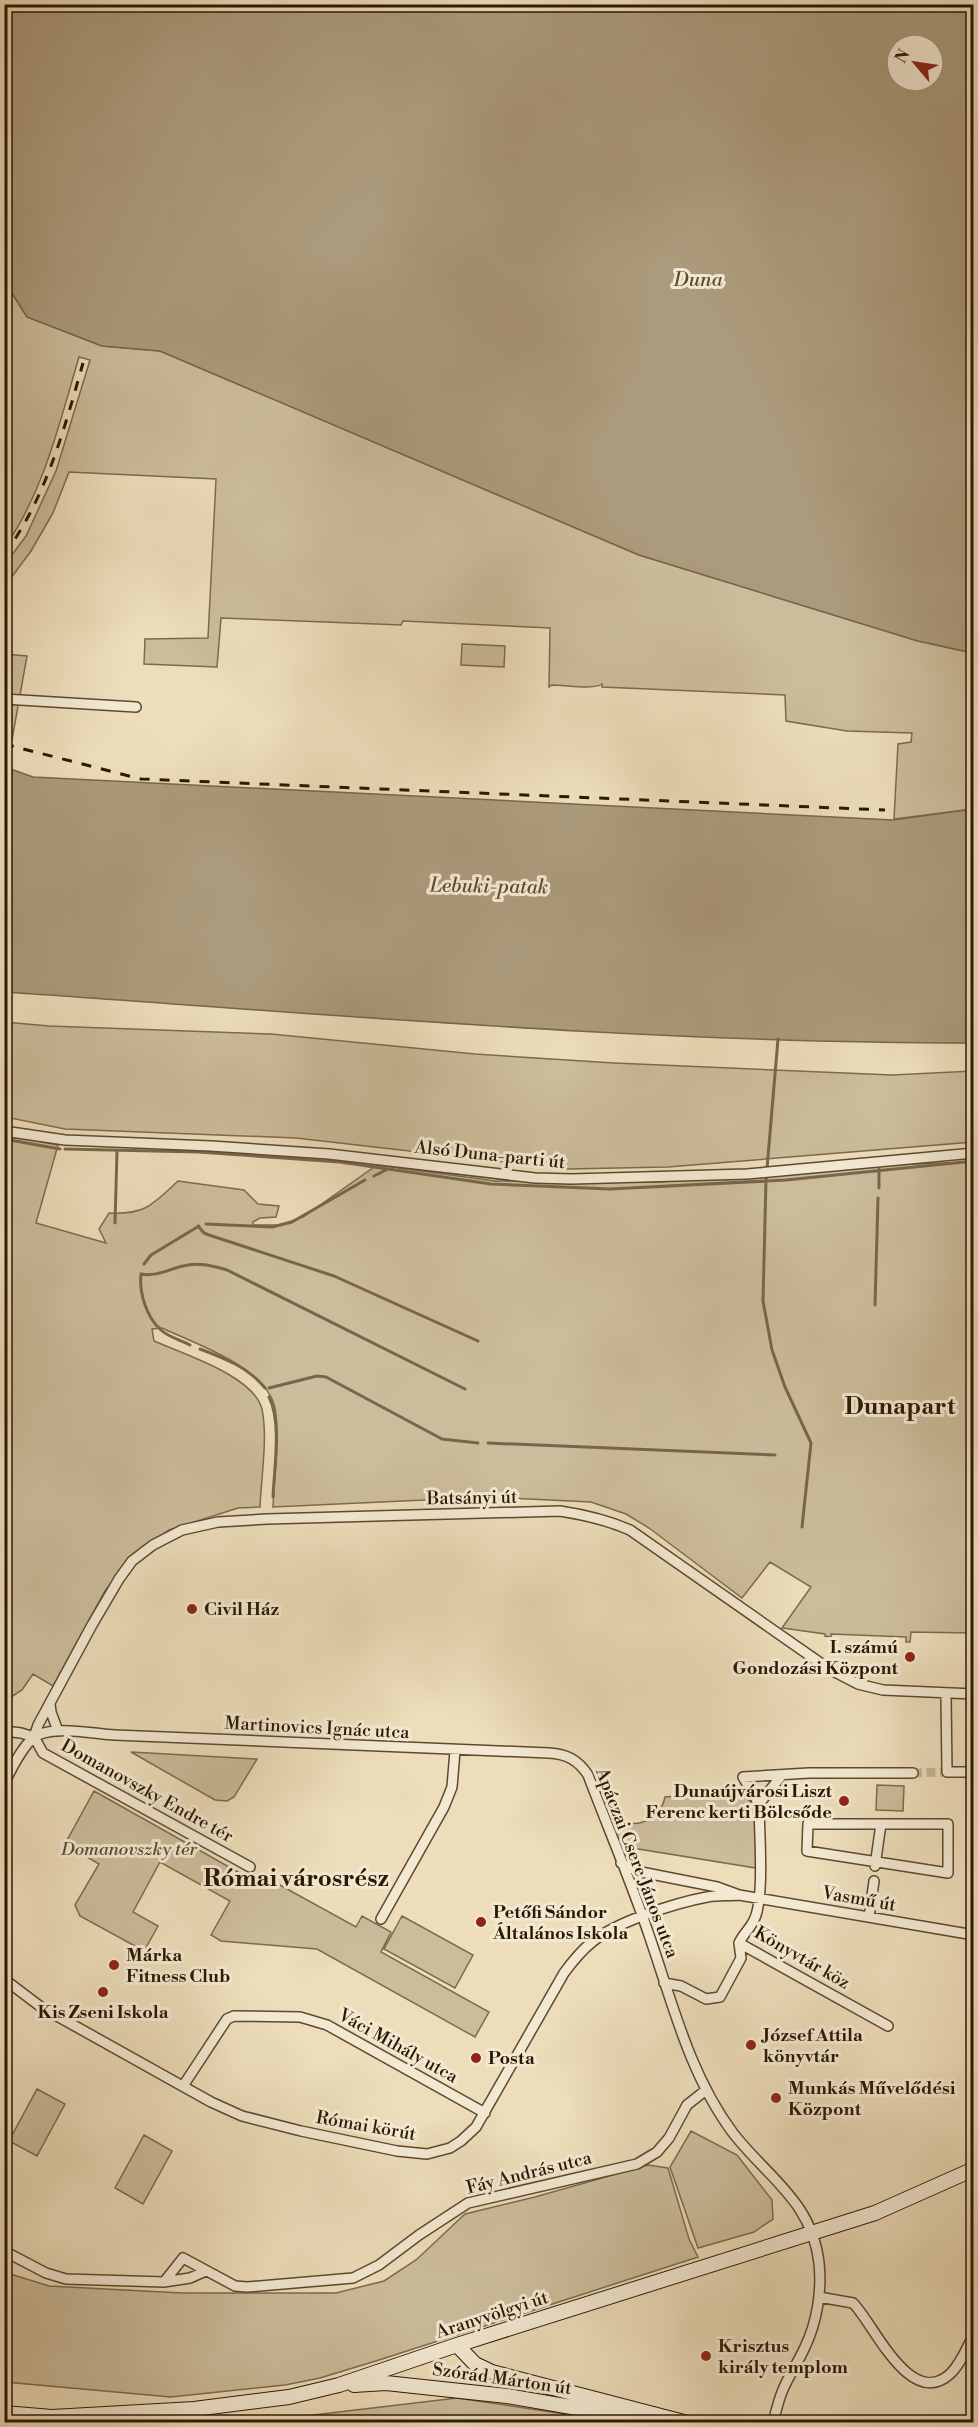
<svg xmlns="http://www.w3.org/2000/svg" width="978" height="2427" viewBox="0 0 978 2427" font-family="'Libre Bodoni',serif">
  <rect width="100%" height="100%" fill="#edddba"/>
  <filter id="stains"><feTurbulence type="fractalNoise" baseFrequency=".00333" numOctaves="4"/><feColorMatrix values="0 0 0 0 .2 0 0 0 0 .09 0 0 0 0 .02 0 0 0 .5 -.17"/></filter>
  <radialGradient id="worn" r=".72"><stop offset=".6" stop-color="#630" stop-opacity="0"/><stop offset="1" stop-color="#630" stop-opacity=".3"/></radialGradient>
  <!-- green -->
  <path fill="#ccbc9b" stroke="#7c6a4e" stroke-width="1.5" d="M5,282L27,317L102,346L160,351L639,555L918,641L973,653V809L894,819L898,744L911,742L912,733L847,731L786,721L785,695L602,687V684C594,690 566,685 552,685L549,687L550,628L403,621L401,625L221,618L217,667L144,664L145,639L208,638L216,479L69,472L53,513L31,551L5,586V564L26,536L56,471L90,360L79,357C60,421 44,491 5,547Z
    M462,644L505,646L504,667L461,665Z
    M4,654L27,656L12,740L5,737Z
    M4,1022L49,1026L271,1034L475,1054L614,1063L892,1075L973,1071V1142L668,1167L567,1169L296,1138L65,1129L5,1117Z
    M4,1135L58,1145L36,1223L106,1243L99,1229L109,1213C146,1215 153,1204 178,1181L244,1190L258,1204L279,1206L276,1217L260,1218L253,1222V1225H280L303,1217L377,1165L495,1181L654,1182L754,1177L860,1166L973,1162V1633L911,1632L910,1642H906V1637L831,1634V1637L825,1636V1634L782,1628L811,1587L770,1562L742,1598L649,1528L626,1514L591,1502L490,1497L273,1507C274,1479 281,1430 274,1404C262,1366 196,1344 162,1328L152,1329L154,1341C183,1354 254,1376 262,1409C268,1438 261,1478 260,1507L238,1508L169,1530L133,1555L105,1591L53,1686L33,1674L22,1690L5,1701Z
    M131,1752L257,1759L234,1797L227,1801L215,1800Z
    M877,1785L904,1786L903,1811L876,1810Z
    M94,1791L263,1886L269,1879L356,1927L362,1916L391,1932L381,1952L489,2012L475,2037L317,1949L221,1941L211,1935L230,1901L160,1862L133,1912L158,1926L144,1951L80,1916L75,1905L99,1864L65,1844Z
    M743,1791L755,1810L756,1868L620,1846L608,1814L610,1813C628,1833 660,1823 665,1797Z
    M402,1916L473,1955L455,1988L384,1949Z
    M37,2089L65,2104L37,2156L9,2141Z
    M691,2131L737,2155L772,2200L773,2219L754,2232L698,2248L670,2167Z
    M144,2135L172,2151L143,2204L115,2188Z
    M648,2165L668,2168L689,2239L698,2257L379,2360L320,2378L285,2385L171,2397L5,2382L4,2272L49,2286L182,2293H336L384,2281L416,2260L465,2214L535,2197Z
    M457,2398L565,2414L567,2422H254Z"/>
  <!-- water -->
  <path fill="#ab9a7b" stroke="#78664b" stroke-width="1.5" fill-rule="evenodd" d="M5,4L973,5V653L918,641L639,555L160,351L102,346L27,317L5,282ZM897,45H933V81H897Z
    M5,767L33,777L893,820L973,809V1043C650,1043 327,1014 5,992Z"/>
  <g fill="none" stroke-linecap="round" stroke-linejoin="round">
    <!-- stream -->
    <path stroke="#78664b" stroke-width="3" d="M778,1039L766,1180L763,1301L772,1350L785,1387L811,1443L802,1527
      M4,1139L60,1149
      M65,1149L198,1152L340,1162L491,1184L610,1189L786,1180L974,1161
      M374,1176L386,1170
      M879,1188V1169
      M115,1223L117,1151
      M206,1224L272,1227L292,1222L365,1180
      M198,1226L204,1233L209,1235L334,1276L478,1341
      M144,1264L151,1255L199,1226
      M875,1305L878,1198
      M190,1345C181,1340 168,1337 161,1330C146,1317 139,1292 141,1274C156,1277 169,1269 183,1266C199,1262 212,1266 227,1270L465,1389
      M200,1349C224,1358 248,1367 265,1388
      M269,1388L317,1376L326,1377L442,1439L478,1443
      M269,1397C282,1422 274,1469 273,1497
      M488,1443L775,1455"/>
    <!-- street-tunnel -->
    <path stroke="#c6b695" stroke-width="9" stroke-dasharray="9 4.5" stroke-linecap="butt" d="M913,1773L947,1772"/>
    <!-- street casing -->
    <g stroke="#5c4930" stroke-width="12">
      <path id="street" d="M4,699L136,707
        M4,1131L65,1140L211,1146L329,1154L535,1178L572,1179L747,1174L974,1153
        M946,1695L947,1772H974
        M50,1704L51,1712L58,1731
        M4,1731L21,1733L34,1737
        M34,1737L38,1725L92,1625L119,1579L132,1561L153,1545L182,1530L218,1522L267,1519L560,1511C586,1515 607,1520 630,1530L829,1669L858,1684L883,1690L974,1694
        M34,1737L43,1753L250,1867
        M782,1775L759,1804L743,1777L809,1773H913
        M4,1783C12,1769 20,1750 32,1739C49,1724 93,1734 115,1735L549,1753C567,1754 578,1760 588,1775C608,1828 630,1879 648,1932C672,2001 689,2074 733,2133C767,2177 812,2201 819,2263C822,2291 817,2322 805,2347C798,2363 788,2376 782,2392C778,2402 776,2412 773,2422
        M759,1804C759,1830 765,1899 754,1920C750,1929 743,1934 739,1943L888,2026
        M808,1824H948V1873L807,1851Z
        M621,1863L641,1872L717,1887L739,1895L974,1935
        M875,1866L881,1824
        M869,1917L874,1881
        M381,1919L444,1807L452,1787L455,1751
        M4,1979L41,2007L211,2102L242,2116L301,2131L397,2151L427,2154L450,2148L461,2141L476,2127L564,1973C572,1962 581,1951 592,1942C616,1922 675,1903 707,1897C718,1895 729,1896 739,1895
        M664,1983L681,1986L706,1999L720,1997L741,1958L739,1943
        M183,2086L227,2019L234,2016L300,2017L327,2025L485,2113
        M4,2251L46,2273L66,2279L164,2282L190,2278L206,2271
        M164,2282L183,2258L235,2286L247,2287L353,2278L379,2265L419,2235L468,2203L637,2164L657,2152L669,2138L687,2105L706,2090
        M819,2297L853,2303C874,2324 910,2410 950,2374C961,2364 967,2347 974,2334"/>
    </g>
    <!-- secondary casing -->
    <g stroke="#2b1802" stroke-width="16">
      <path id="secondary" d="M457,2345L475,2364L492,2372L684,2422
        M354,2385L386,2383L507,2396L658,2422
        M4,2413L52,2417L194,2409L289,2397L339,2385L457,2345L875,2213L974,2169"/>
    </g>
    <!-- street -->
    <use href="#street" stroke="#f3e9d2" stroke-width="9"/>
    <!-- secondary -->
    <use href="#secondary" stroke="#f3e9d2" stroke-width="14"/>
    <!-- rail -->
    <path stroke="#2b1802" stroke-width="3" stroke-dasharray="10 10" stroke-linecap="butt" d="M4,555C46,498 64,430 83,363
      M4,744L141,779L885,810"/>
  </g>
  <!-- markers -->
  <g fill="#8f2418" stroke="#f3e9d2" stroke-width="2">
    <circle cx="192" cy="1609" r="6"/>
    <circle cx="910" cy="1657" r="6"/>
    <circle cx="844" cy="1801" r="6"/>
    <circle cx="481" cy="1922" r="6"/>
    <circle cx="114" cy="1965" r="6"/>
    <circle cx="103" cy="1992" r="6"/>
    <circle cx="751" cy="2045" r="6"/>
    <circle cx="476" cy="2058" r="6"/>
    <circle cx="776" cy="2098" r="6"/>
    <circle cx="706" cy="2356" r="6"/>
  </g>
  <g text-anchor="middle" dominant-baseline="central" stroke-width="6" stroke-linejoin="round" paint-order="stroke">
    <!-- street labels -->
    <g font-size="18" fill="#2b1802" stroke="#f3e9d2">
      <text transform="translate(490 1155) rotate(6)">Alsó Duna-parti út</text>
      <text transform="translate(472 1498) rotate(-1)">Batsányi út</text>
      <text transform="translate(317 1728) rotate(3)">Martinovics Ignác utca</text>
      <text transform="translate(147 1791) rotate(29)">Domanovszky Endre tér</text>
      <text transform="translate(637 1863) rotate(69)">Apáczai Csere János utca</text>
      <text transform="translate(859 1899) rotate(10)">Vasmű út</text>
      <text transform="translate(802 1958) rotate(30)">Könyvtár köz</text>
      <text transform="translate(398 2046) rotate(29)">Váci Mihály utca</text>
      <text transform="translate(366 2126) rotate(10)">Római körút</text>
      <text transform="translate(529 2173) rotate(-14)">Fáy András utca</text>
      <text transform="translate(492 2315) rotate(-18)">Aranyvölgyi út</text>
      <text transform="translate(502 2379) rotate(8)">Szórád Márton út</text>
    </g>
    <!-- poi labels -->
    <g font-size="18" font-weight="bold" fill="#2b1802" stroke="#f3e9d2" text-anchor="start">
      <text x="204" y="1609">Civil Ház</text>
      <text x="898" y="1647" text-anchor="end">I. számú<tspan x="898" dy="21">Gondozási Központ</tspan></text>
      <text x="832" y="1791" text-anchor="end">Dunaújvárosi Liszt<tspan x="832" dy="21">Ferenc kerti Bölcsőde</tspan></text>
      <text x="493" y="1912">Petőfi Sándor<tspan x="493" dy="21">Általános Iskola</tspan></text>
      <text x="126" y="1955">Márka<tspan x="126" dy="21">Fitness Club</tspan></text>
      <text x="103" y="2012" text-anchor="middle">Kis Zseni Iskola</text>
      <text x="763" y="2035">József Attila<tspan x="763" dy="21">könyvtár</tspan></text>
      <text x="488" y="2058">Posta</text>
      <text x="788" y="2088">Munkás Művelődési<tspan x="788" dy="21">Központ</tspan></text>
      <text x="718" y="2346">Krisztus<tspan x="718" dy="21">király templom</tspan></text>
    </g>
    <!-- park labels -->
    <g font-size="18" font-style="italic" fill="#5b4930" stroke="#f3e9d2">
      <text x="129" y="1849">Domanovszky tér</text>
    </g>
    <!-- water labels -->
    <g font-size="20" font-style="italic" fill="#5e4c32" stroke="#f3e9d2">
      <text x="698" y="280">Duna</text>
      <text transform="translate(489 887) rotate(1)">Lebuki-patak</text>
    </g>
    <!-- district labels -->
    <g font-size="24" font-weight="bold" fill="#2b1802" stroke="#f3e9d2">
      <text x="900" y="1407">Dunapart</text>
      <text x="296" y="1879">Római városrész</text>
    </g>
  </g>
  <!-- margin -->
  <rect width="978" height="2427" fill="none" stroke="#edddba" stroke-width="24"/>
  <rect x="6" y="6" width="966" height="2415" fill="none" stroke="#2b1802" stroke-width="3"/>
  <rect x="12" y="12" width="954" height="2403" fill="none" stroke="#2b1802" stroke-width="1.5"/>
  <!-- north arrow -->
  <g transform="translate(915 63) rotate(299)"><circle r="28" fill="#f3e9d2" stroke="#a3957f" stroke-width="1.5"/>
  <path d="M0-4.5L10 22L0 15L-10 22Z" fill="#8f2418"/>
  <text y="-9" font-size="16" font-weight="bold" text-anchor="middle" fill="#2b1802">N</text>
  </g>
  <rect width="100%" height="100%" filter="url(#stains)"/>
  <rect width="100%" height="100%" fill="url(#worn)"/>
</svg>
